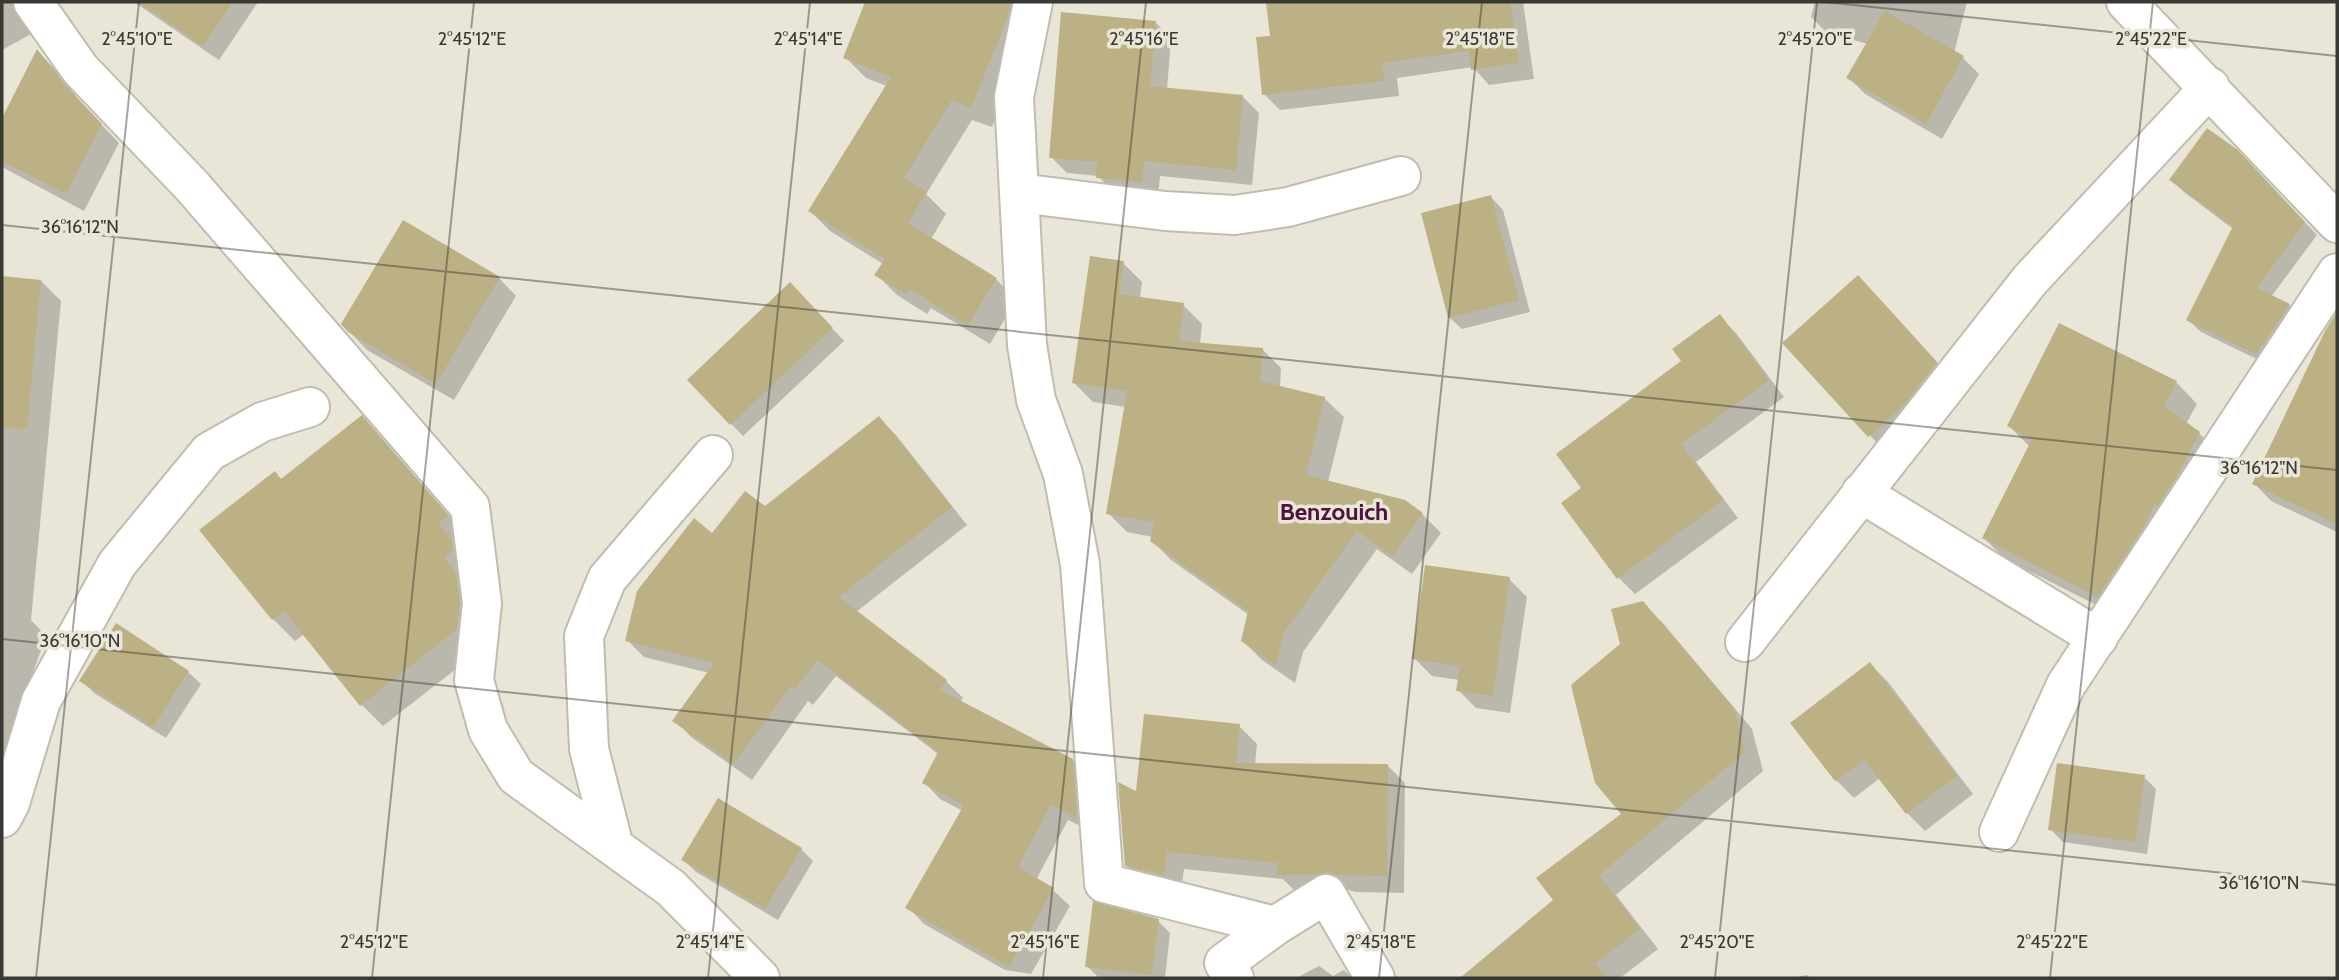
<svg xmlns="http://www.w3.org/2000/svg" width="2339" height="980" viewBox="0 0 2339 980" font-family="Cabin,sans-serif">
  <rect width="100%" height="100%" fill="#e9e6d8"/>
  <!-- shadow -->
  <path fill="#0003" d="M2,2H15L31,34L2,50Z
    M134,2H258L219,60Z
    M867,2H1042L992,127L972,120L926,194L946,214L931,239L996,279L1016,300L990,344L931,308L927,314L897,295L876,274L883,264L830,231L810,211L887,86L866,78L845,57Z
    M1267,2H1523L1534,79L1489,85L1473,67L1397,78L1399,96L1280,110L1264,94L1272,37Z
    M1815,2H1967L1954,53L1963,58L1979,74L1942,139L1865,94L1849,78L1868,44L1827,33L1811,17Z
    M1155,22L1171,38L1167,90L1243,97L1259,113L1252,185L1160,176L1158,197L1114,193L1098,176L1067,173L1051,157Z
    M38,52L55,69L82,104L119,143L84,211L2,167V122Z
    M2250,165L2317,235L2271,297L2289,305L2302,318L2269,365L2201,332L2188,320L2233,229L2184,192L2172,180Z
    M1491,197L1503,210L1530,312L1462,329L1449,317Z
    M1123,263L1142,282L1140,299L1183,305L1202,324L1200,344L1262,349L1281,368L1280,387L1324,398L1344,417L1328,482L1422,514L1441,533L1412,574L1377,549L1303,652L1295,683L1262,660L1243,641L1249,615L1171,560L1152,540L1153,537L1127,532L1108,513L1126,407L1093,402L1074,383Z
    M2,278L41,281L61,301L31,620L46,636L2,760Z
    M499,278L516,296L454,400L367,350L349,331Z
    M1876,295L1954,381L1887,454L1785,343Z
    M803,297L844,341L743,436L689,380Z
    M1719,316L1736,333L1784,397L1696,462L1738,518L1635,594L1619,578L1583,489Z
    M2337,316V532L2271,501L2254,483L2327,331Z
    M2176,382L2197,404L2186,424L2199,433L2220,455L2120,617L2005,559L1984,538L2030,447L2009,426Z
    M362,418L383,440L469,538L479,651L383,726L361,704L304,634L295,641L273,619L202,530L282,481Z
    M879,418L896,435L967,525L856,612L946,681L963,698L960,702L1072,760L1089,777L1093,832L1068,820L1036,880L1053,890L1070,906L1031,974L1005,970L924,924L908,907L963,811L940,799L924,782L938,754L836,676L813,705L808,701L752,780L691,737L675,720L709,673L644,657L627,640L712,535L765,508Z
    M1509,579L1527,597L1510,713L1476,708L1458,690L1460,680L1432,676L1414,658Z
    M1642,603L1662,622L1752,729L1763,771L1616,895L1658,949L1620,978H1463L1556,900L1623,814L1622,645Z
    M1870,664L1888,682L1973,794L1925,831L1907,813L1880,778L1854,798L1836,780L1792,723Z
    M188,672L201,684L166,738L94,693L81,680Z
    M1239,726L1257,744L1255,765H1387L1405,783L1404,893L1356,892L1345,889L1296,892L1283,879L1184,869L1181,892L1144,883L1126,865L1137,794Z
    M2144,777L2156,789L2147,854L2063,842L2050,829Z
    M801,849L813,861L778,920L696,872L684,860Z
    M1158,921L1170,933L1165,978H1099L1087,966Z
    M1319,966L1333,976L1344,970L1352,978H1296Z
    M1807,975L1811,978H1791Z"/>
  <!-- building -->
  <path fill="#bcb184" d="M139,2H233L203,46Z
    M865,2H1011L1008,16L971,108L952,100L904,178L927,192L908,223L997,278L968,325L909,289L906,294L874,275L885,259L808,211L891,77L843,58Z
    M1266,2H1510L1519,63L1471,70L1469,51L1382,63L1384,81L1262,95L1256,37L1270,36Z
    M1885,11L1964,56L1926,124L1846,78Z
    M1061,12L1156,21L1150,86L1243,95L1236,170L1144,161L1142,182L1096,178L1097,162L1049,158Z
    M37,49L64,84L102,124L66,194L2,161V118Z
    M2207,128L2238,150L2305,222L2257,288L2290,304L2256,354L2186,320L2233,226L2169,180Z
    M1491,195L1519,300L1448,318L1421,213Z
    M403,220L500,277L436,384L348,332L341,324Z
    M1090,256L1124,261L1119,294L1184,303L1179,341L1263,348L1260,381L1325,397L1306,475L1405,500L1423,513L1393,556L1357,531L1284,633L1276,666L1241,641L1248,611L1150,541L1155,522L1106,514L1127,391L1072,383Z
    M1858,275L1937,362L1904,405L1868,437L1782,343Z
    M2,276L41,280L27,429L2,428Z
    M790,282L833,328L730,425L687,380Z
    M2337,312V524L2252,484L2325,331Z
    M1720,314L1769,380L1681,444L1723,500L1617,579L1561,503L1581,488L1556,454L1681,361L1672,349Z
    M2059,323L2177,381L2164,406L2200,432L2177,476L2158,506L2155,504L2139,534L2098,597L1982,538L2032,439L2007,426Z
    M362,415L448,515L438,523L452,540L453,550L444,558L456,574L460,603L457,629L360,706L284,611L272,620L199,530L275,471L281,479Z
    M879,416L952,507L839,597L947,680L940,690L1073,759L1077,818L1051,804L1018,867L1054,888L1009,967L905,908L964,805L922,783L938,752L818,660L795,689L791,686L734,764L672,721L714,663L625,641L637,591L694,518L712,533L745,491L765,506Z
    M1425,565L1510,577L1493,696L1456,691L1460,666L1412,659Z
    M1643,601L1734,708L1745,752L1599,875L1640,929L1595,964L1608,978H1460L1553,900L1536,878L1621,814L1595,783L1571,685L1620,644L1611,609Z
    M116,623L189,671L153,727L79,681Z
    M1870,662L1957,776L1906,814L1864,760L1835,781L1790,723Z
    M1144,714L1240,724L1236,763L1388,764L1387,876L1337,875L1326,872L1315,875H1277V863L1167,852L1164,875L1125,866L1118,782L1136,791Z
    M2057,763L2145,775L2135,842L2048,830Z
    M718,798L802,848L765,909L681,860Z
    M1093,901L1159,919L1152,975L1085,967Z"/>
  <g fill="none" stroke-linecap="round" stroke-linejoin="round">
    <!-- minor casing -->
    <g stroke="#c0bdaf" stroke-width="42">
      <path id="minor" d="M33,2L80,69L192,186L470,507L482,603L474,680L488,730L516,776L671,888L760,978
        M1033,2L1014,97L1027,345L1036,400L1063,474L1080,564L1104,883L1275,926
        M2126,2L2337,223
        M1019,193L1165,211L1235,215L1288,207L1401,176
        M1861,493L2098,638
        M1745,642L2030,280L2210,87
        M2,818L10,803L41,701L117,564L209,452L262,422L310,407
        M1999,832L2066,685L2337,273
        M614,847L589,749L584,636L607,579L713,455
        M1234,978L1224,963L1275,926L1326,894L1375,978"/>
    </g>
    <!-- minor -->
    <use href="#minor" stroke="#fff" stroke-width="38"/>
  </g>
  <!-- ticks -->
  <path fill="none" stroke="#393833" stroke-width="2" stroke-opacity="0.45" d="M1825,2L2337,56M2,225L2337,470M2,639L2337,885M36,978L139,2M372,978L474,2M708,978L810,2M1043,978L1146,2M1379,978L1482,2M1715,978L1817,2M2050,978L2153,2"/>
  <g text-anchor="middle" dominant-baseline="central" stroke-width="7" stroke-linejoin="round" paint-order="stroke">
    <!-- quarter labels -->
    <g font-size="24" font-weight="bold" fill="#4c133e" stroke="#e9e6d8">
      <text x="1334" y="511">Benzouich</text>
    </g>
  </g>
  <g font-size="18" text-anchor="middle" fill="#393833" stroke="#e9e6d8" stroke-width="7" stroke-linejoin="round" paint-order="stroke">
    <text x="137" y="45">2°45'10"E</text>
    <text x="472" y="45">2°45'12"E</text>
    <text x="808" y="45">2°45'14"E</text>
    <text x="1144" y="45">2°45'16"E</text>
    <text x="1480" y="45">2°45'18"E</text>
    <text x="1815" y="45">2°45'20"E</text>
    <text x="2151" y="45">2°45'22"E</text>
    <text x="80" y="233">36°16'12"N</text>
    <text x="2259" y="474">36°16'12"N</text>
    <text x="80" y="647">36°16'10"N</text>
    <text x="2259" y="889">36°16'10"N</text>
    <text x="374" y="948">2°45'12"E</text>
    <text x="710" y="948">2°45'14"E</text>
    <text x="1045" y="948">2°45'16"E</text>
    <text x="1381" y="948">2°45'18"E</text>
    <text x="1717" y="948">2°45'20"E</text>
    <text x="2052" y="948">2°45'22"E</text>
  </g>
  <!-- border -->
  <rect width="2339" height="980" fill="none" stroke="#393833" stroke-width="7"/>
</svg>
